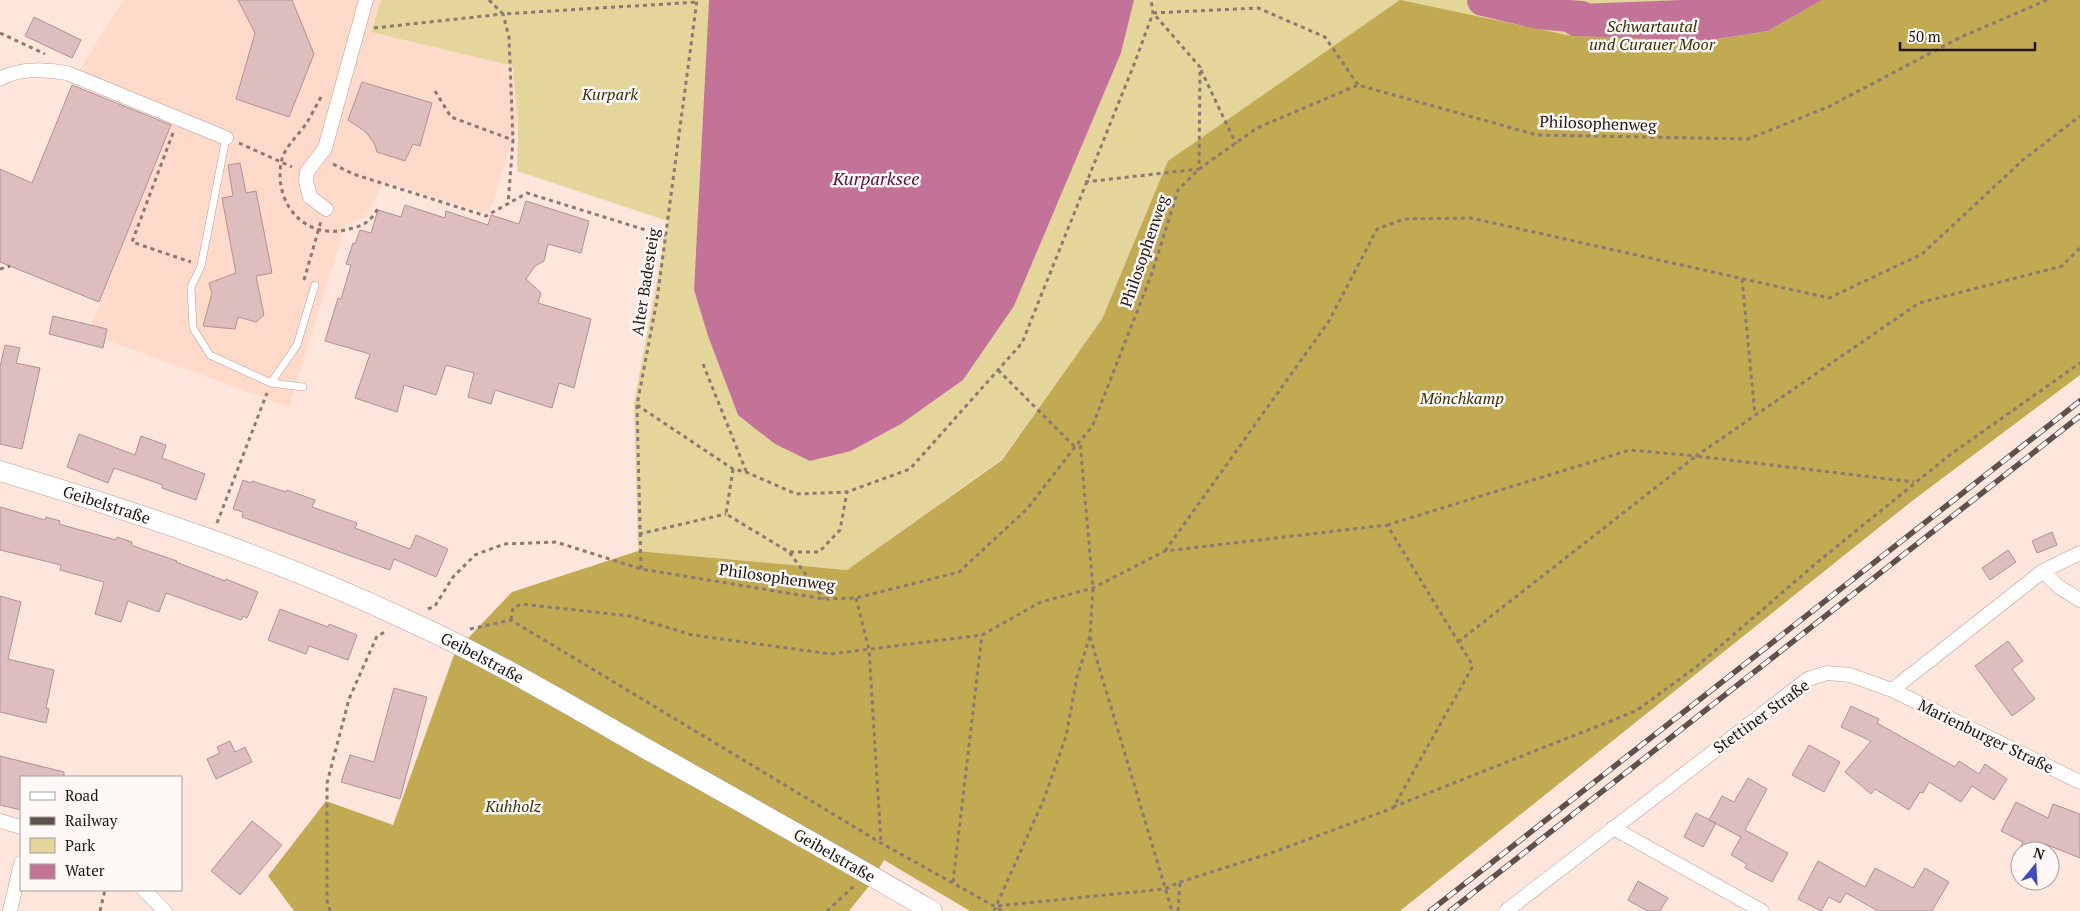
<svg xmlns="http://www.w3.org/2000/svg" width="2080" height="911" viewBox="0 0 2080 911" font-family="'PT Serif',serif">
  <rect width="100%" height="100%" fill="#ffe6dd"/>
  <!-- built -->
  <path fill="#ffd9ca" d="M123,0H381L371,32L514,66L518,122L489,214L384,182L365,217L345,226L289,407L88,333L174,119L75,78Z"/>
  <!-- green -->
  <path fill="#e4d59b" d="M381,0H709L694,290L708,336L738,415L851,451L901,424L963,380L1014,306L1121,53L1134,0H1872L1168,161L1102,319L1002,459L847,570L638,551L634,403L668,221L517,171L518,122L513,66L371,32Z"/>
  <!-- forest -->
  <path fill="#c1aa52" d="M1400,0L1571,36L1705,41L1768,31L1822,0H2080V375L1912,501L1400,911H970L884,860L869,886L849,911H294L268,876L326,801L393,825L455,652L512,592L638,551L847,570L1002,460L1102,319L1168,161Z"/>
  <!-- water -->
  <path fill="#c37398" d="M709,0H1134L1121,53L1014,306L963,380L901,424L851,451L810,461L775,444L738,415L708,336L694,290Z
    M1682,0H1822L1768,31L1705,41L1571,36L1538,13L1578,4Z"/>
  <g fill="none" stroke-linecap="round" stroke-linejoin="round">
    <!-- river -->
    <path stroke="#c37398" stroke-width="32" d="M1483,0L1538,13L1581,17"/>
  </g>
  <!-- building -->
  <path fill="#debdbe" stroke="#b09192" d="M238,0H292L314,54L289,117L236,99L255,33Z
    M34,17L81,40L72,58L25,36Z
    M362,82L432,103L420,146L413,144L405,161L377,152L375,145L366,132L348,120Z
    M72,85L171,125L99,302L0,262V169L32,183Z
    M240,163L246,193L256,191L272,273L256,276L264,315L256,322L238,317L235,329L203,326L212,293L209,283L236,273L222,198L233,196L228,165Z
    M526,201L589,221L581,253L548,244L544,261L535,266L526,279L541,293L538,303L591,319L574,388L559,383L552,408L495,390L491,404L468,397L474,373L446,365L436,395L404,385L397,412L355,398L370,354L325,341L338,298L341,299L351,265L346,264L353,243L355,244L360,230L371,233L378,210L401,217L405,205L445,218L446,211L488,225L491,215L519,224Z
    M53,316L107,329L103,348L49,334Z
    M5,345L20,348L16,363L40,368L22,449L0,444V367Z
    M79,434L135,455L141,436L166,445L162,458L205,474L196,500L162,488L163,485L114,468L108,483L67,467Z
    M243,480L251,483L252,481L286,492L287,490L315,500L312,507L357,523L355,528L410,549L416,535L448,549L436,577L394,559L390,570L242,517L243,512L233,509Z
    M0,507L45,520L46,517L60,521L59,524L116,540L117,537L132,542L131,545L142,549L177,561L176,562L225,581L226,579L258,592L247,618L243,616L241,620L166,593L159,612L128,601L121,622L95,614L104,582L60,570L61,565L0,550Z
    M2052,532L2057,545L2037,553L2032,541Z
    M2008,550L2016,562L1990,580L1982,568Z
    M0,596L21,602L8,659L54,670L46,708L49,709L46,723L0,712Z
    M280,609L328,627L329,624L357,635L348,660L309,646L306,654L268,640Z
    M2008,641L2023,661L2012,669L2035,699L2012,716L1975,666Z
    M394,688L427,697L400,799L341,782L350,755L374,762Z
    M1851,706L1879,719L1877,723L1955,767L1959,761L1979,774L1985,764L2007,779L1994,800L1972,786L1961,802L1929,782L1923,793L1920,792L1909,810L1875,789L1871,794L1845,772L1871,741L1841,727Z
    M230,741L235,752L245,747L252,762L216,779L207,759L220,753L217,747Z
    M1809,745L1840,762L1824,792L1792,775Z
    M0,756L64,772V777H21V810L0,805Z
    M1748,778L1767,789L1745,830L1788,853L1772,882L1745,868L1747,864L1731,855L1741,837L1709,820L1722,796L1734,802Z
    M2016,802L2048,818L2053,804L2080,814V858L2045,844L2043,851H2019L2023,842L2001,831Z
    M1696,813L1716,823L1703,847L1684,837Z
    M252,821L282,845L240,895L211,871Z
    M1818,861L1865,887L1875,868L1913,888L1925,868L1949,882L1932,911H1878L1846,893L1840,903L1829,897L1821,911L1798,899Z
    M1638,881L1668,898L1660,911H1647L1628,900Z"/>
  <g fill="none" stroke-linecap="round" stroke-linejoin="round">
    <!-- lane casing -->
    <g stroke="#b99d91" stroke-width="8">
      <path id="lane" d="M226,138L201,266L191,287L193,328L210,355L271,383L297,345L315,285
        M271,383L303,387"/>
    </g>
    <!-- street casing -->
    <g stroke="#b99d91" stroke-width="15">
      <path id="street" d="M0,79C18,68 46,69 67,73L226,138
        M326,209L310,197L306,181L307,172L325,148L366,0
        M2043,571L2059,587L2080,600
        M1892,690L2043,571L2080,553
        M0,821L21,827
        M1613,828L1762,911
        M144,890L165,911
        M10,911L21,863
        M1506,911L1808,679L1827,673L1850,675L1892,690L2080,782"/>
    </g>
    <!-- secondary casing -->
    <g stroke="#b99d91" stroke-width="21">
      <g id="secondary">
        <path id="s1" d="M0,471C139,513 278,559 409,621C490,658 566,703 643,747C739,801 836,855 932,911"/>
      </g>
    </g>
    <!-- path -->
    <path stroke="#8b7973" stroke-width="3" stroke-dasharray="4 4" stroke-linecap="butt" d="M489,0L503,14L698,2
      M1153,13L1258,8L1325,37L1358,85
      M374,28L503,14L509,37L513,140
      M0,33L45,54
      M1201,70L1236,144
      M435,91L451,117L513,140L508,205
      M321,97C316,106 311,116 306,124C297,137 284,147 281,163C274,205 306,241 349,229C357,227 365,225 370,219C374,216 376,211 379,207
      M173,133L132,242L191,262
      M239,143L292,167
      M333,164L353,174L486,216L527,193L665,236
      M1085,182L1199,169L1200,67L1153,13
      M0,269L10,266
      M1742,279L1755,415
      M304,280L321,221
      M703,364L746,471
      M998,370L1075,447
      M637,405L733,469L746,472L796,494L847,492L910,469L1022,343L1135,62L1153,13L1151,0
      M733,469L726,514L789,552L824,599
      M217,523L267,393
      M1387,525L1630,450L1696,456L1919,303L2062,266L2080,248
      M639,534L726,514
      M1165,551L1329,321L1377,229L1404,219L1471,218L1829,298L1922,254L2023,160L2080,116
      M790,552H819L840,530L847,492
      M641,569L637,405L657,300L697,0
      M856,598L869,650L881,843
      M428,609L435,606L453,577L475,555L504,544L556,542L641,569L824,599L856,598L959,572L1027,509L1075,447L1092,427L1152,273L1178,190L1199,169L1257,128L1358,85L1537,135L1748,139L1828,107L1961,37L2047,0
      M511,620L513,608L521,604L630,616L692,635L831,654L982,635L1041,602L1093,588L1165,551L1387,525L1473,666L1393,808L1271,853L1180,882L1165,889L996,906
      M470,629L511,620L881,843L1003,911
      M1090,637L1172,911
      M1458,642L1696,456L1914,482
      M1393,807L1636,711L1696,667L1820,560L1951,454L2080,363
      M953,882L982,635
      M100,911L105,890
      M330,911L327,901V783L349,699L377,636L387,631
      M827,911L854,886
      M994,911L1044,799L1066,736L1077,677L1090,636L1093,588L1080,442
      M1178,911L1180,882"/>
    <!-- lane -->
    <use href="#lane" stroke="#fff" stroke-width="7"/>
    <!-- street -->
    <use href="#street" stroke="#fff" stroke-width="14"/>
    <!-- secondary -->
    <use href="#secondary" stroke="#fff" stroke-width="20"/>
    <!-- rail casing -->
    <g stroke="#5e504a" stroke-width="5.5">
      <path id="rail" d="M1430,911L2080,401
        M1450,911L2080,416"/>
    </g>
    <!-- rail -->
    <use href="#rail" stroke="#fef8f6" stroke-width="4" stroke-dasharray="11" stroke-linecap="butt"/>
  </g>
  <g text-anchor="middle" dominant-baseline="central" stroke-width="5" stroke-linejoin="round" paint-order="stroke">
    <!-- park labels -->
    <g font-size="16" font-style="italic" fill="#382f07" stroke="#fef8f6">
      <text x="1652" y="26">Schwartautal<tspan x="1652" dy="18">und Curauer Moor</tspan></text>
      <text x="610" y="94">Kurpark</text>
      <text x="1462" y="398">Mönchkamp</text>
      <text x="513" y="806">Kuhholz</text>
    </g>
    <!-- street labels -->
    <g font-size="16" fill="#1e1410" stroke="#fef8f6">
      <text transform="translate(1598 123) rotate(2)">Philosophenweg</text>
      <text transform="translate(1144 251) rotate(-71)">Philosophenweg</text>
      <text transform="translate(645 282) rotate(-81)">Alter Badesteig</text>
      <text stroke="none"><textPath href="#s1" startOffset="112">Geibelstraße</textPath></text>
      <text transform="translate(777 577) rotate(8)">Philosophenweg</text>
      <text stroke="none"><textPath href="#s1" startOffset="518">Geibelstraße</textPath></text>
      <text transform="translate(1761 716) rotate(-36)">Stettiner Straße</text>
      <text transform="translate(1986 736) rotate(26)">Marienburger Straße</text>
      <text stroke="none"><textPath href="#s1" startOffset="922">Geibelstraße</textPath></text>
    </g>
    <!-- water labels -->
    <g font-size="18" font-style="italic" fill="#5a113a" stroke="#fef8f6">
      <text x="876" y="178">Kurparksee</text>
    </g>
  </g>
  <!-- legend -->
  <rect x="20" y="776" width="162" height="115" fill="#fef8f6" stroke="#a49d9a"/>
  <rect x="30" y="792" width="25" height="8" fill="#ffffff" stroke="#a49d9a"/>
  <text x="65" y="801" font-size="15" fill="#1e1410">Road</text>
  <rect x="30" y="817" width="25" height="8" fill="#5e504a" stroke="#a49d9a"/>
  <text x="65" y="826" font-size="15" fill="#1e1410">Railway</text>
  <rect x="30" y="838" width="25" height="15" fill="#e4d59b" stroke="#a49d9a"/>
  <text x="65" y="851" font-size="15" fill="#1e1410">Park</text>
  <rect x="30" y="864" width="25" height="15" fill="#c37398" stroke="#a49d9a"/>
  <text x="65" y="876" font-size="15" fill="#1e1410">Water</text>
  <!-- north arrow -->
  <g transform="translate(2035 866) rotate(18)"><circle r="24" fill="#fef8f6" stroke="#a49d9a"/>
  <path d="M0-4L9 19L0 12L-9 19Z" fill="#414cc0"/>
  <text y="-8" font-size="14" font-weight="bold" text-anchor="middle" fill="#1e1410">N</text>
  </g>
  <!-- scale -->
  <path d="M1900 42v8h135v-8" fill="none" stroke="#1e1410" stroke-width="2.5"/>
  <text x="1908" y="42" font-size="15" fill="#1e1410" stroke="#fef8f6" stroke-width="4" paint-order="stroke">50 m</text>
</svg>
